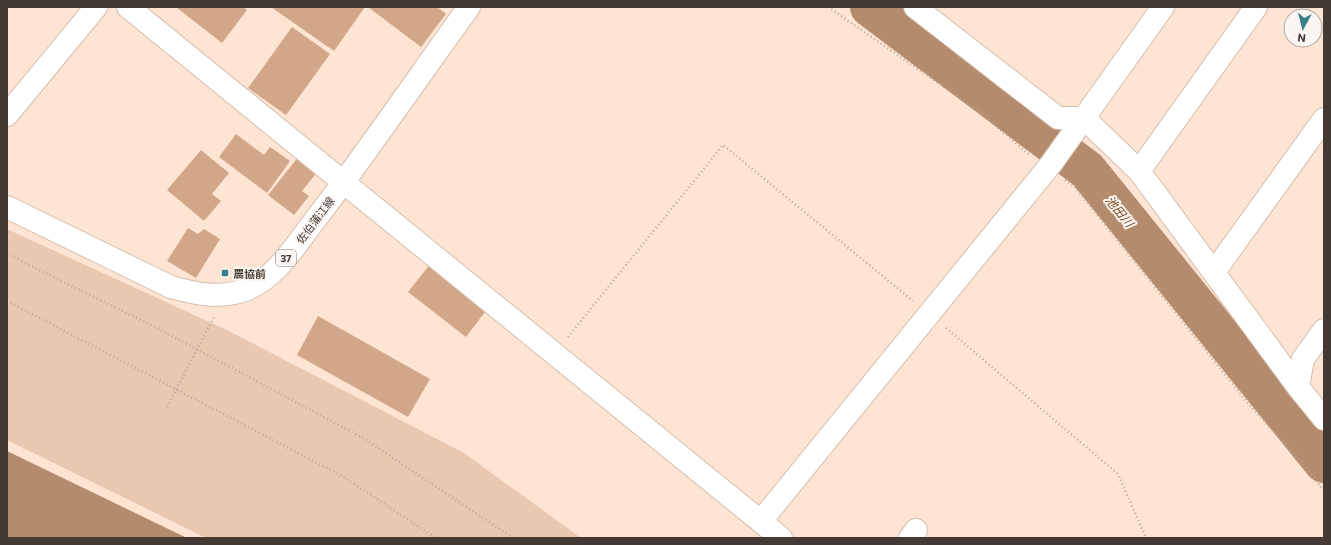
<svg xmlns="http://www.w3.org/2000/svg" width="1331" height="545" viewBox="0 0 1331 545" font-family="Commissioner,'Noto Sans JP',sans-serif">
  <rect width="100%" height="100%" fill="#fee5d3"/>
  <!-- green -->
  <path fill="#e9c8b2" d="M7,229L227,330L464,453L581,538H206L7,440Z"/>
  <!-- water -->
  <path fill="#b58b6d" d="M7,451L187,538H7Z"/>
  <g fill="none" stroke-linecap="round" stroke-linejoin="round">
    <!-- river -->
    <path stroke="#b58b6d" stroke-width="40" d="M870,7L1087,170L1324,463"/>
  </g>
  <!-- building -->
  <path fill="#d2a688" d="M176,7H243L247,10L222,43Z
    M271,7H365L334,51Z
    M368,7H437L446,14L421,47Z
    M292,27L330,54L286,115L248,88Z
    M236,134L264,155L270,147L290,161L267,193L219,157Z
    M201,150L229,173L212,194L221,201L204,221L167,190Z
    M299,156L318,171L302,191L309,196L294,215L268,195Z
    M188,228L198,234L204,229L220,239L196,278L167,261Z
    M431,263L488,308L466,337L408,292Z
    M318,316L430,379L408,417L297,355Z"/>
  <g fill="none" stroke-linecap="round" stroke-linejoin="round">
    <!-- minor casing -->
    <g stroke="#d6bdac" stroke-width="24">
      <path id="minor" d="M128,7L781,538
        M915,7L1058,118H1084L1139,171L1298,387L1324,419
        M7,115L96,7
        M1139,171L1256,7
        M1214,272L1324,119
        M1298,387L1303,359L1324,330
        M761,521L1051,164L1163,7
        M910,538L916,530"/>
    </g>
    <!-- major casing -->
    <g stroke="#d6bdac" stroke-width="24">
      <path id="major" d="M7,207L171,287C196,294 219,299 245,290C276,278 295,246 315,220C335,194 355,167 374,140C406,96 437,51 469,7"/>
    </g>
    <!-- path -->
    <path stroke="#baa698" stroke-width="2.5" stroke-dasharray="1 3" stroke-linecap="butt" d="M828,7L976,109L1030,155
      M1065,180L1074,186L1247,402L1304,465L1324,491
      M7,254L155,327L363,438L513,538
      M7,301L342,476L436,538
      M946,328L1118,474L1146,538
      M568,337L723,145L913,301
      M167,407L214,317"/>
    <!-- minor -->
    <use href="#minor" stroke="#fff" stroke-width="22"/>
    <!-- major -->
    <use href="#major" stroke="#fff" stroke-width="22"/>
  </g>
  <!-- markers -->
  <rect fill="#387f89" stroke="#fcf6f3" stroke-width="1.5" x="221" y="269" width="8" height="8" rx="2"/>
  <g text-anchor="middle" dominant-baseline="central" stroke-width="4" stroke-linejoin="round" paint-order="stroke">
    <!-- shield labels -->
    <rect fill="#fcf6f3" stroke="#7b726d" stroke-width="1" x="276" y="250" width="20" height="16" rx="3"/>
    <g font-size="10" font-weight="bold" fill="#443a33">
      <text x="286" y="258">37</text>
    </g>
    <!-- street labels -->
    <g font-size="11" fill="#443a33" stroke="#fcf6f3">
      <text transform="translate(315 220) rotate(-53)">佐伯蒲江線</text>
    </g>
    <!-- poi labels -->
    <g font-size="11" font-weight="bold" fill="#443a33" stroke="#fcf6f3" text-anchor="start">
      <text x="233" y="273">農協前</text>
    </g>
    <!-- water labels -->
    <g font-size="12" font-style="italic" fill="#7f4718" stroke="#fcf6f3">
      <text transform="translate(1120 211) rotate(51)">池田川</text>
    </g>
  </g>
  <!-- border -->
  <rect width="1331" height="545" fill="none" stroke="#443a33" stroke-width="16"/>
  <!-- north arrow -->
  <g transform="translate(1303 28) rotate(187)"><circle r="19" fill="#fcf6f3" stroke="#b2aba6"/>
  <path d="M0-3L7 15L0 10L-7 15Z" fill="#387f89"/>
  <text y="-6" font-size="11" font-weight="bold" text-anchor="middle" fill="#443a33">N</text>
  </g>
</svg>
